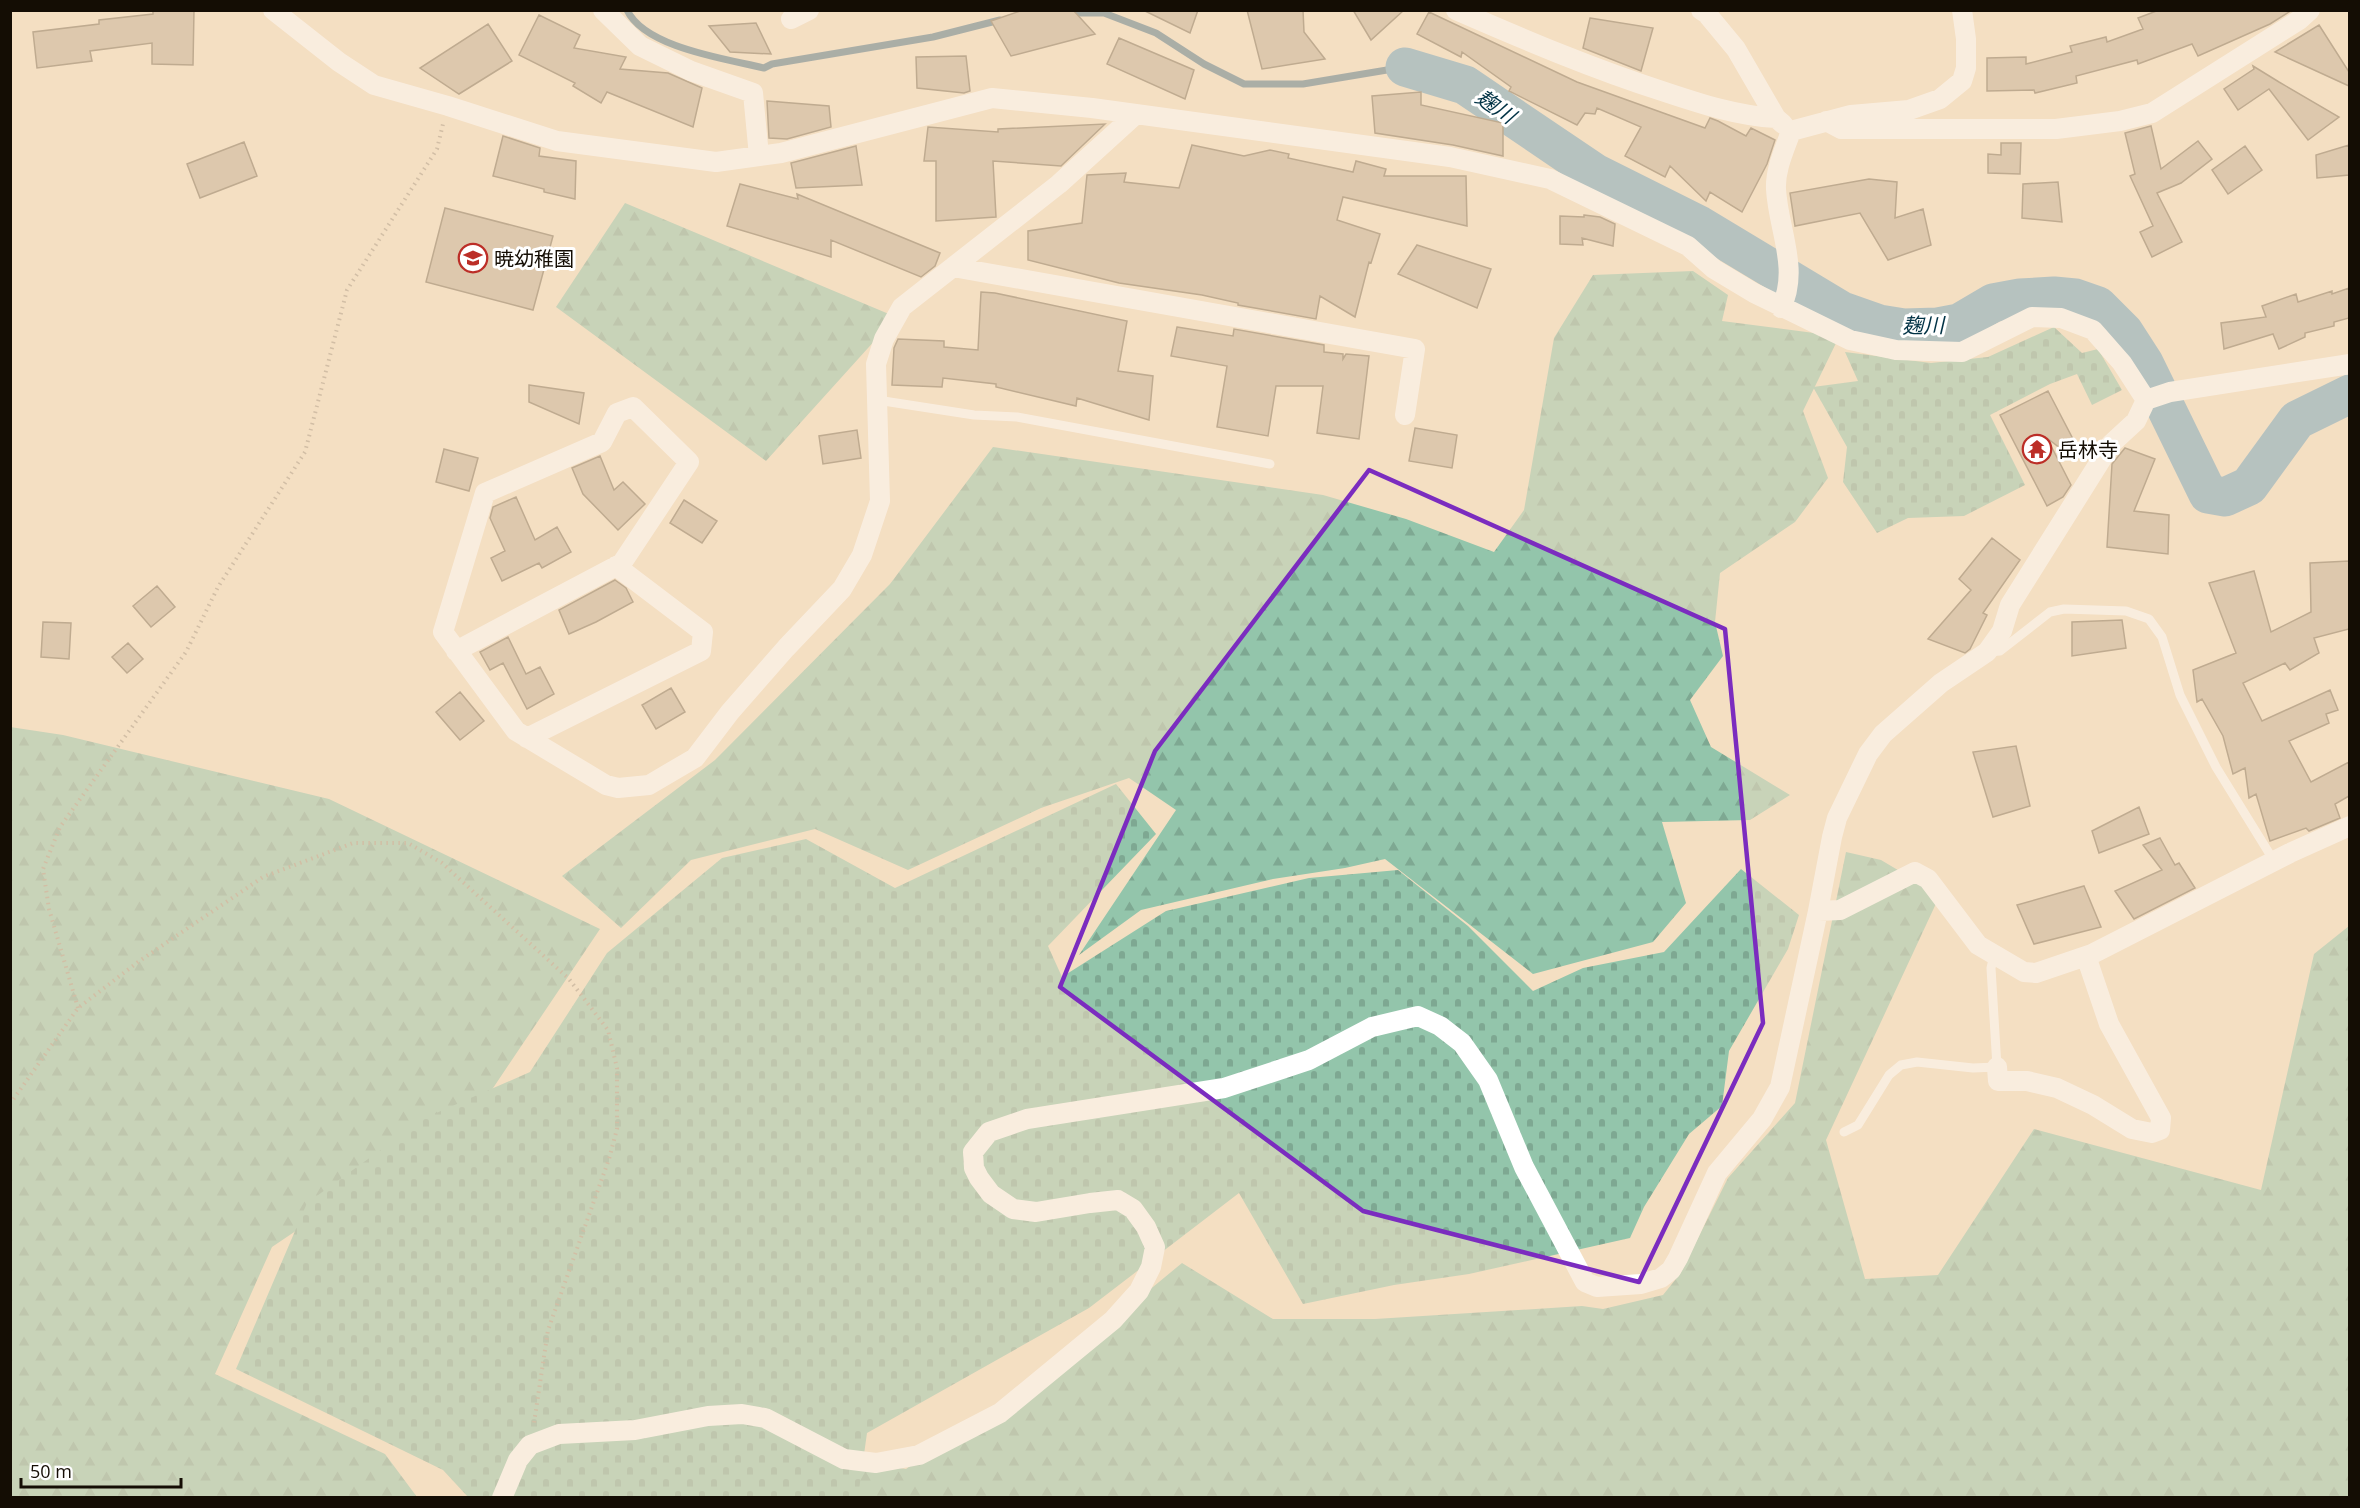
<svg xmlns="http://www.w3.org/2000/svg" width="2360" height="1508" viewBox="0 0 2360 1508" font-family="'Open Sans','Noto Sans JP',sans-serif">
  <defs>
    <pattern id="forest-firs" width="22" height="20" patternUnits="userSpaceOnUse" patternTransform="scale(1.5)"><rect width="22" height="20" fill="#93c5ab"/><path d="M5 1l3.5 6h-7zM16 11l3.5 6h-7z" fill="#7ea892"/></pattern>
    <pattern id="cemetery-stones" width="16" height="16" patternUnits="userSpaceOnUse" patternTransform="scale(1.5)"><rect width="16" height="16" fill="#93c5ab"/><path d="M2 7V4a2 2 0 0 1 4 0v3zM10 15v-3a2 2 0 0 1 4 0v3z" fill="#7ea892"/></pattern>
  </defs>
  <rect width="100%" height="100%" fill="#f4dfc2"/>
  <!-- forest -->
  <path fill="url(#forest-firs)" d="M625,203L896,317L766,461L556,307Z
    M1693,271L1728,295L1722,321L1814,333L1838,339L1803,411L1828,478L1795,522L1720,573L1715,622L1723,656L1690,700L1711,747L1790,795L1750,820L1662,822L1686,903L1653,942L1533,974L1385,859L1345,868L1273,879L1141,910L1079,955L1176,810L1129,778L1041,808L908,870L815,829L691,860L621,928L562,876L715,760L890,584L993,447L1323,495L1406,519L1494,552L1524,510L1554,338L1593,275Z
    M10,727L63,735L329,799L600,929L481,1106L272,1247L215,1374L385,1454L417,1497H11Z
    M1846,852L1881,860L1940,895L1826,1140L1865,1279L1938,1275L2034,1129L2261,1190L2314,954L2349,926V1497L838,1498L844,1459L906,1469L1090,1339L1182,1263L1273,1319H1375L1582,1306L1603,1309L1663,1295L1680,1274L1728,1178L1795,1103Z"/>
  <!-- cemetery -->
  <path fill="url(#cemetery-stones)" d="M2054,327L2082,353L2098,349L2122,390L2092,405L2077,374L2050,384L1990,415L2025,485L1964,516L1908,518L1877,533L1843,482L1847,447L1813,387L1858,381L1845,352L1931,363L1988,357Z
    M1116,784L1156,834L1048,946L1062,977L1166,911L1309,878L1398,870L1468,926L1533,991L1583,968L1664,952L1741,869L1799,915L1788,949L1729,1051L1722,1106L1689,1134L1644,1207L1630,1238L1469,1274L1394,1285L1303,1304L1239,1193L1089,1308L867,1433L858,1497H468L443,1470L236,1369L307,1203L425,1118L530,1072L607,953L722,858L806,839L895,888Z"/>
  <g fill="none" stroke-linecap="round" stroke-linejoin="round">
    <!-- stream -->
    <path stroke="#517484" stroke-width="7" d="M627,10C645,48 727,59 764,68L772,64L933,37L1000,20
      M1067,13H1104L1156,33L1204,64L1244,84H1303L1405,67"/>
    <!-- river -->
    <path stroke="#6ba0bb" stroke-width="39" d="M1405,67L1465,85L1595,173L1699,225L1842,311L1879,324L1904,328L1938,327L1959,323L1993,303L2020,298L2054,296L2075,298L2098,306L2124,332L2144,363L2208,494L2225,497L2249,486L2297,420L2350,394"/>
  </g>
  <!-- building -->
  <path fill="#c2ae92" stroke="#7f6d53" stroke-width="1.5" d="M153,10H194L193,65L152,64V43L90,51L92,61L37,68L33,32L99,24V20L153,14Z
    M1023,10H1073L1095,34L1011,56L991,21Z
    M1143,10H1198L1190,33Z
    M1247,10H1303L1304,32L1325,59L1262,69Z
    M1353,10H1404L1371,40Z
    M2159,10H2292L2270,24L2198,56L2192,44L2138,64L2137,60L2076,76L2077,83L2035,93L2034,90L1987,91V58L2026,57V64L2072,52L2070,46L2106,37L2107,42L2143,29L2138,18Z
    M1429,12L1577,82L1705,128L1710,118L1718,121L1746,136L1751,128L1775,140L1767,164L1742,212L1710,192L1706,201L1670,166L1665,177L1625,156L1641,127L1597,108L1595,114L1585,113L1577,125L1509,91L1511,87L1462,52L1461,57L1417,34Z
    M539,15L580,35L574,48L626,57L620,69L668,73L702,88L693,127L607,92L601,103L573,86L575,83L519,55Z
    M1590,18L1653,28L1641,71L1583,48Z
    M756,23L771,54L730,52L709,26Z
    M488,24L512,61L459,94L420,68Z
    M2319,25L2349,72V86L2275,52Z
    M1119,38L1194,70L1185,99L1107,64Z
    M966,56L970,91L964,93L917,88L916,57Z
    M2253,66L2279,82L2339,117L2308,140L2269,89L2238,110L2224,89L2254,69Z
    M1421,92V105L1503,123V156L1453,145L1375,133L1372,96Z
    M767,101L829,106L831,127L787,139L769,138Z
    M1105,124L1061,166L993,161L996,217L936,221V161H924L928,127L998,132V129Z
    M2151,126L2161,169L2198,141L2212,159L2181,183L2157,193L2182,242L2152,257L2140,232L2153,226L2130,176L2135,174L2125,133Z
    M503,136L540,148L539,156L576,161L575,199L544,192V189L493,176Z
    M244,142L257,176L200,198L187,164Z
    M2001,143H2021L2020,174L1988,173V154L2001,155Z
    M1192,145L1244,156L1270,150L1289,154L1288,158L1353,172L1356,161L1386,169L1384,176H1466L1467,226L1343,197L1337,220L1380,234L1371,263L1369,262L1355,317L1320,296L1316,319L1238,305V303L1202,295L1119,283L1028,260V231L1082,223L1087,175L1126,173L1124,182L1179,188Z
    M2349,145V175L2317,178L2316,155Z
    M856,146L862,185L796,188L791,163Z
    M2245,146L2262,170L2228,194L2212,170Z
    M1869,179L1897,182L1895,218L1923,209L1931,245L1888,260L1860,213L1795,226L1790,193Z
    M2058,182L2062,222L2022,218L2023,184Z
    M740,184L798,199L797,194L940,253L935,266L921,277L831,240V257L727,226Z
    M445,208L553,236L533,310L426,282Z
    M1584,215L1600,217L1615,224L1613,246L1582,238L1583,245L1560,244V216L1584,217Z
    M1417,245L1491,269L1477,308L1398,274Z
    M2349,288V318L2334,322V326L2305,333V337L2279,349L2273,334L2224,349L2221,323L2266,317L2262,306L2296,294L2298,302L2332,291V294Z
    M981,292L995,293L1127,321L1118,371L1153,376L1149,420L1077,398L1076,406L996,387V384L943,378L942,387L892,385L894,348L898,339L944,341V347L978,350Z
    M1177,327L1233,336L1234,329L1324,345V352L1343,354V359L1346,354L1369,356L1359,439L1317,433L1323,386H1276L1268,436L1217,427L1227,366L1171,356Z
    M529,385L584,393L579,424L529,402Z
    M2048,391L2074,441L2060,448L2047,438L2071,485L2063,497L2047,506L2000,415Z
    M1415,428L1457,435L1452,468L1409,461Z
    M857,430L861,458L823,464L819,436Z
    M2125,448L2155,459L2134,511L2169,515L2168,554L2107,547L2112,464Z
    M444,449L478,458L469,491L436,482Z
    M600,456L614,490L623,482L645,504L618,530L583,494L572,468Z
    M516,497L535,540L557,527L571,552L542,568L539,563L502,581L491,558L505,551L490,518L493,507Z
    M684,500L717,521L702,543L670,523Z
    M1992,538L2020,560L1983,613L1987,615L1970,649L1965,653L1928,639L1971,590L1959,579Z
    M2349,561V629L2314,638L2319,653L2290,670L2285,663L2243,683L2262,721L2330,690L2338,710L2326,714L2329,723L2289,741L2311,782L2349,762V796L2335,804L2340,818L2309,831L2306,828L2270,841L2256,794L2249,798L2245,768L2233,774L2223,736L2202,699L2197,702L2193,670L2236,653L2209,583L2254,571L2271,632L2311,612L2310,563Z
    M615,580L626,588L633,602L596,622L569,634L559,610Z
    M157,586L175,607L151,627L133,606Z
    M2122,620L2126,648L2072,656V622Z
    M43,622L71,623L69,659L41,657Z
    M508,637L526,674L540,667L554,694L527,709L503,663L490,670L480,652Z
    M128,643L143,659L127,673L112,657Z
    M671,688L685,712L656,729L642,705Z
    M460,692L484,721L460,740L436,712Z
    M2016,746L2030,806L1993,817L1973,752Z
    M2139,807L2149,834L2099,853L2092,831Z
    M2160,838L2175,865L2179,863L2195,888L2134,919L2115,891L2162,870L2143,845Z
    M2084,886L2101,927L2034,944L2017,905Z"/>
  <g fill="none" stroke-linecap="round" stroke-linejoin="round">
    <!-- path -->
    <path stroke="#a89881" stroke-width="4" stroke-dasharray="1.5 4.5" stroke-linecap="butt" d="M78,1008L49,909L43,869L60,827L186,652L218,587L305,452L347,290L437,149L443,124
      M10,1104L78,1008L138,962L263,877L353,843H408L442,863L569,979L608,1030L617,1068V1129L609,1159L548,1330L534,1423"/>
    <!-- service -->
    <path stroke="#fff" stroke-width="9" d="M877,400L974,415L1017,417L1270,464
      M1988,652L2000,651L2050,612L2064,609L2126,611L2149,619L2162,637L2180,695L2216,767L2274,861
      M1844,1132L1858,1125L1889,1075L1901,1065L1917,1062L1973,1068L1997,1067L1991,968L1994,955"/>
    <!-- minor -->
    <path stroke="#fff" stroke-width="20" d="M273,10L339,62L374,85L448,106L557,141L716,162L781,153L992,98L1092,108L1450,157L1550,179L1688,246L1714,269L1754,293L1850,340L1896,350L1962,352L2032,317L2061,318L2093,330L2122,363L2146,400
      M603,10L640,46L691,71L753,93L759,156
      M1456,10C1525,40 1593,69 1665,92C1701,104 1738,116 1776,118
      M1701,10L1707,14L1736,49L1776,118L1783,124
      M791,19L809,10
      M1826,121L1841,129H2056L2120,121L2152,113L2299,20L2310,10
      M1791,131L1851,115L1909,110L1940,99L1962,81L1966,68V39L1962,10
      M953,267L1415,349L1405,415
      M1781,308C1800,269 1778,229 1776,189C1775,169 1785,149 1791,131
      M2146,400L2170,392L2350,364
      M456,651L622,563L689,462L633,407L617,413L602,442L485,493L443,632L516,731L606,785L618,788L649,785L695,758L730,712L786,648L842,589L862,555L880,501L876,364L884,339L902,307L1059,184L1136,114
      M527,738L701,651L703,632L616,566
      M1818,911L1840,910L1915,872L1928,879L1978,945L2024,972L2036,973L2092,954L2290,853L2350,826
      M1997,1067L1998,1081H2027L2057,1088L2093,1105L2132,1129L2152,1133L2160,1130L2161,1118L2109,1024L2086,956
      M502,1498L518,1460L530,1445L559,1434L635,1430L708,1416L742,1414L765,1418L844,1459L876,1463L919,1455L1000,1413L1113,1320L1139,1291L1151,1267L1155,1247L1146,1227L1133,1209L1118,1200L1090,1203L1036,1212L1013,1209L991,1194L979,1178L974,1168L973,1152L989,1132L1027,1119L1224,1088L1309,1060L1372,1027L1418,1016L1440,1026L1462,1043L1488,1080L1524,1167L1585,1282L1597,1287L1641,1284L1661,1278L1671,1270L1678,1258L1717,1173L1762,1119L1780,1087L1818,911L1832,837L1837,818L1868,754L1883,734L1941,683L1987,652L2002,631L2010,605L2111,444L2136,421L2146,400"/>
  </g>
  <!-- marked area -->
  <path d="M0 0H2360V1508H0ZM1369,470L1725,629L1763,1023L1639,1282L1363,1211L1060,987L1155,751Z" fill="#f4dfc2" fill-opacity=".55" fill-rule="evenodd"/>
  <path fill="none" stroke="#7b2cbf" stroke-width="4.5" stroke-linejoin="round" d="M1369,470L1725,629L1763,1023L1639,1282L1363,1211L1060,987L1155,751Z"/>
  <!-- icons -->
  <defs>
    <g id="school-ring" transform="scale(1.5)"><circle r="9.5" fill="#fff" stroke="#bc2e27" stroke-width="1.5"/><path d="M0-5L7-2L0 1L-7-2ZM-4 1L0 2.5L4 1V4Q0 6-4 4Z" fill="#bc2e27"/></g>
    <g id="temple-ring" transform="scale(1.5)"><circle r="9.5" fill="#fff" stroke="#bc2e27" stroke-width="1.5"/><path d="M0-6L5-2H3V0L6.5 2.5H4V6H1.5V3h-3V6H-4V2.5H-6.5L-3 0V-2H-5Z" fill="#bc2e27"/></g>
  </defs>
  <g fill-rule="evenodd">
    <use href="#school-ring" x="473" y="258"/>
    <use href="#temple-ring" x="2037" y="449"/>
  </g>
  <g text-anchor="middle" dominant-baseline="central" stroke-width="6" stroke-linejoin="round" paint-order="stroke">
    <!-- poi labels -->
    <g font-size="20" fill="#140d04" stroke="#fff" text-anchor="start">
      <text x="494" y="258">暁幼稚園</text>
      <text x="2058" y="449">岳林寺</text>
    </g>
    <!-- water labels -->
    <g font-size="21" font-style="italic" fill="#013245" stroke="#fff">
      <text transform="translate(1496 106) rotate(34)">麹川</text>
      <text transform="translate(1923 325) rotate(-1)">麹川</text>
    </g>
  </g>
  <!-- border -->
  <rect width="2360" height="1508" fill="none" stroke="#140d04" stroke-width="24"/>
  <!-- scale -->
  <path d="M21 1478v9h160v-9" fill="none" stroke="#140d04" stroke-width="3"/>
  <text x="30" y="1478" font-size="18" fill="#140d04" stroke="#ffffff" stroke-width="4.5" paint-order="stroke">50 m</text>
</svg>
